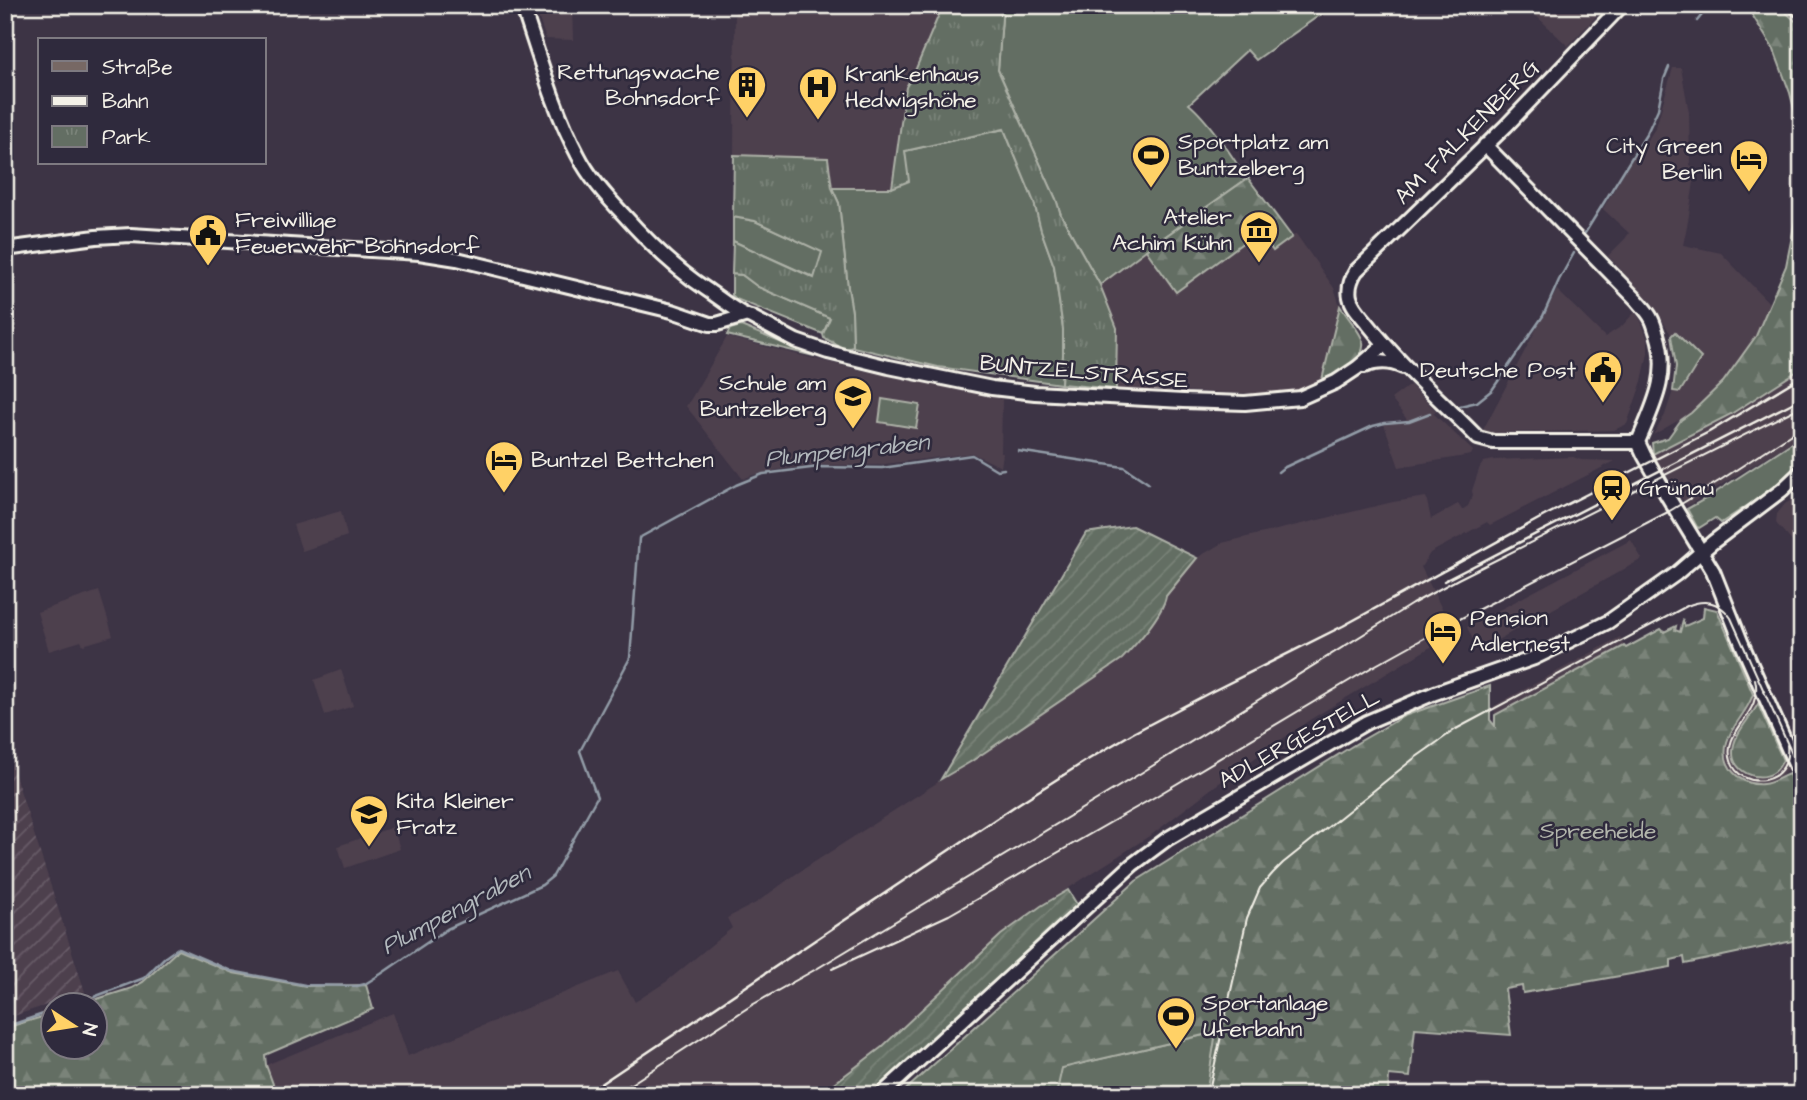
<svg xmlns="http://www.w3.org/2000/svg" width="1807" height="1100" viewBox="0 0 1807 1100" font-family="'Architects Daughter',sans-serif">
  <defs>
    <pattern id="industrial-furrows" width="10" height="10" patternUnits="userSpaceOnUse" patternTransform="scale(1.75)"><rect width="10" height="10" fill="#4e404e"/><path d="M-1 1l2-2M0 10L10 0M9 11l2-2" fill="none" stroke="#685c68"/></pattern>
    <pattern id="forest-firs" width="22" height="20" patternUnits="userSpaceOnUse" patternTransform="scale(1.75)"><rect width="22" height="20" fill="#636e63"/><path d="M5 1l3.5 6h-7zM16 11l3.5 6h-7z" fill="#7a8379"/></pattern>
    <pattern id="park-tufts" width="24" height="20" patternUnits="userSpaceOnUse" patternTransform="scale(1.75)"><rect width="24" height="20" fill="#636e63"/><path d="M3 7l-1-3M5 7V3M7 7l1-3M15 17l-1-3M17 17v-4M19 17l1-3" fill="none" stroke="#7a8379"/></pattern>
    <pattern id="garden-furrows" width="10" height="10" patternUnits="userSpaceOnUse" patternTransform="scale(1.75)"><rect width="10" height="10" fill="#636e63"/><path d="M-1 1l2-2M0 10L10 0M9 11l2-2" fill="none" stroke="#7a8379"/></pattern>
  </defs>
  <rect width="100%" height="100%" fill="#3d3445"/>
  <filter id="ink" filterUnits="userSpaceOnUse"><feTurbulence type="fractalNoise" baseFrequency=".0143" numOctaves="2"/><feDisplacementMap in="SourceGraphic" scale="14" xChannelSelector="R" yChannelSelector="G"/><feConvolveMatrix kernelMatrix="1 2 1 2 8 2 1 2 1" color-interpolation-filters="sRGB"/></filter>
  <g filter="url(#ink)">
    <!-- built -->
    <path fill="#4e404e" d="M534,5H572L573,40L546,39Z
      M735,5H940V12L915,71L906,87L892,188H832L828,158L734,155Z
      M1525,5H1607L1568,46Z
      M1673,68H1681L1689,113L1690,165L1696,168L1688,221L1683,245L1721,253L1771,305L1756,336L1723,382L1691,413L1653,435L1665,415L1673,391L1676,366L1673,342L1670,333L1652,303L1608,256L1625,239L1629,233L1603,209L1639,147L1649,138L1656,127Z
      M1260,231L1273,251L1296,234L1334,288L1340,306L1322,380L1298,390L1270,394L1116,389L1117,328L1100,285L1146,250L1176,292Z
      M1557,290L1605,337L1622,326L1635,312L1641,321L1648,340V353L1642,381L1627,424L1614,430L1491,433L1483,430Z
      M727,337L860,370L1002,399L1001,453H1003L1001,467L972,453L877,465H819L786,468L753,475L743,479L686,406L691,399Z
      M1802,368V435L1687,506L1653,454L1731,414Z
      M1410,385L1436,411L1433,413L1473,451L1471,455L1399,467L1384,424L1391,422H1407L1406,418L1391,399Z
      M1573,457L1581,460L1615,461L1490,525L1487,522L1430,553L1421,567L1454,633L1311,719L1212,788L1154,833L1041,906L1002,935L882,1047L819,1095H277L266,1065L393,1013L408,1056L618,971L635,1002L666,982L732,928L727,918L756,903L796,874L1017,731L1122,659L1137,643L1165,605L1166,596L1197,558L1222,543L1393,502L1426,497L1431,519L1458,504L1462,510L1468,506L1473,495L1472,491L1480,467L1484,462L1494,460Z
      M1802,493V543L1795,545L1776,523L1777,514L1785,504Z
      M341,511L347,536L302,551L293,525Z
      M1631,540L1642,559L1478,651L1467,627Z
      M99,591L113,636L83,645L81,641L49,651L37,612Z
      M1620,637L1624,646L1495,715L1494,706Z
      M341,670L353,706L325,715L314,680Z
      M1753,694L1758,704L1754,711L1779,768L1783,760L1787,769L1782,776L1774,782L1764,784L1746,782L1738,778L1728,765L1726,757L1727,741L1751,701Z
      M393,827L400,849L345,868L338,846Z"/>
    <!-- industrial -->
    <path fill="url(#industrial-furrows)" d="M5,744L85,992L5,1019Z"/>
    <!-- grass -->
    <path fill="#636e63" stroke="#acb0a6" stroke-width="2" d="M1003,5H1318L1324,12L1256,60L1247,50L1189,104C1206,118 1235,158 1245,178H1248L1146,250L1100,285L1061,215L1056,199L998,70Z
      M1004,129L1034,202L1041,230L1054,266L1063,329V355L1061,384L938,367L853,347L852,312L848,288L839,203L832,188H892L905,151Z
      M733,217L755,221L823,252L815,278L733,241Z
      M732,274L742,275L758,287L830,318L823,334L736,299L732,295Z
      M741,326L814,356L727,335L730,329Z
      M1675,332L1701,358L1680,392L1673,391L1676,366L1671,336Z
      M882,399L920,405L916,428L879,422Z
      M1802,436V465L1774,488L1721,523L1715,518L1699,528L1697,527L1687,509L1707,498Z
      M1217,1032L1206,1095H1056L1061,1068Z"/>
    <!-- forest -->
    <path fill="url(#forest-firs)" stroke="#acb0a6" stroke-width="2" d="M1746,5H1778L1802,27V368L1731,414L1653,454L1652,443L1668,438L1681,420L1691,413L1723,382L1756,336L1786,266L1800,196L1798,124L1790,93L1774,50Z
      M1248,178L1292,237L1273,251L1259,231L1176,292L1146,250Z
      M1340,306C1346,315 1359,330 1362,339C1370,359 1336,373 1322,380Z
      M1704,607L1717,610L1753,694C1748,712 1732,724 1727,742C1720,766 1740,786 1763,784C1773,783 1780,777 1789,774L1802,804V939L1685,964L1684,957L1671,960V967L1523,993L1522,986L1505,989L1511,1035L1415,1028L1410,1077L1389,1075L1388,1095H1206L1216,1032L1062,1068L1056,1095H900L1136,881L1357,743L1404,716L1490,686V720L1495,726V715L1624,646L1626,648L1661,629L1664,632L1676,626L1675,630L1680,632L1683,621L1685,626L1703,618Z
      M1758,704L1783,760C1780,765 1778,770 1773,773C1757,783 1732,771 1733,752C1733,734 1750,719 1758,704Z
      M178,950L233,973L306,986L366,985L373,1009L265,1055L266,1065L277,1095H5V1028L52,1014V1048H94V1006L78,1005L132,988L143,982Z"/>
    <!-- park -->
    <path fill="url(#park-tufts)" stroke="#acb0a6" stroke-width="2" d="M940,5H1003L998,70L1056,199L1061,215L1100,285L1117,328L1116,389L1061,384L1063,355V329L1054,266L1041,230L1034,202L1004,129L905,151L909,181L892,188L906,87L915,71L940,12Z
      M734,155L828,158L832,188L839,203L848,288L852,312L853,347L845,349L824,338L823,334L830,318L758,287L742,275L732,274L733,241L814,278L822,252L755,221L733,217Z"/>
    <!-- garden -->
    <path fill="url(#garden-furrows)" stroke="#acb0a6" stroke-width="2" d="M1132,526L1197,558L1166,596C1163,615 1135,645 1122,659L972,761L941,779L1086,533Z
      M1068,890L1078,906L870,1095H819L882,1047L1001,935L1041,906Z"/>
    <g fill="none" stroke-linecap="round" stroke-linejoin="round">
      <!-- stream -->
      <path stroke="#929ca7" stroke-width="2.5" d="M1697,21L1710,5
        M1585,233L1647,133L1658,109L1664,79L1669,67
        M1460,406L1477,402L1492,390L1543,316L1559,280L1574,253
        M1018,451L1124,467L1148,483
        M1278,472L1283,468L1373,426L1385,423L1409,421L1430,413
        M70,1006L144,978L164,958L178,948L231,971L305,985L357,986L365,984L381,974L447,929L542,885L553,876L597,797L580,751L630,658L639,538L736,485L763,474L819,467L882,468L972,455L997,470L1004,469
        M5,1027L52,1011"/>
      <!-- secondary casing -->
      <g stroke="#f4f1e8" stroke-width="18">
        <path id="secondary" d="M522,5C539,55 553,108 578,155C589,177 606,196 623,214C648,242 674,268 706,289C717,296 740,315 751,317L796,341L828,352L889,367L992,388L1035,393L1183,401L1245,403L1300,398L1336,382L1357,368L1384,345
          M1622,5L1506,126L1356,271C1351,279 1348,288 1350,297C1352,307 1362,316 1368,324C1401,366 1441,400 1478,438L1493,442H1638
          M1485,145L1637,300C1642,306 1648,312 1651,318C1654,323 1655,329 1657,334C1670,375 1654,404 1638,442
          M5,249L96,237L131,235L419,253L457,259L672,311L710,324H717L744,316
          M1364,366C1378,361 1389,361 1403,367
          M1638,442L1644,455L1668,497L1713,571L1742,644L1802,780
          M881,1095L1132,865L1167,839L1367,722L1435,693L1534,658L1608,622L1676,574L1713,542L1782,490L1802,471"/>
      </g>
      <!-- primary casing -->
      <g stroke="#f4f1e8" stroke-width="19">
        <path id="primary" d="M1795,5L1802,11"/>
      </g>
      <!-- secondary -->
      <use href="#secondary" stroke="#2f2a3d" stroke-width="12"/>
      <!-- primary -->
      <use href="#primary" stroke="#776864" stroke-width="14"/>
      <!-- tram -->
      <path stroke="#f4f1e8" stroke-width="2" d="M1755,679C1764,715 1721,730 1731,761C1740,791 1792,787 1787,745
        M832,969L949,915L1153,798L1374,666L1448,625L1668,512L1719,481L1802,427
        M614,1095L752,1005L818,968L1141,773L1412,604L1458,579L1802,406
        M1208,1095L1247,918L1260,888L1273,873L1283,863L1412,760L1456,729L1687,606C1705,598 1720,602 1731,618L1802,776"/>
      <!-- rail -->
      <path stroke="#f4f1e8" stroke-width="2.5" d="M1444,581L1802,398
        M584,1095L1018,804L1084,762L1133,733L1211,692L1343,626L1544,516L1709,432L1802,376"/>
    </g>
  </g>
  <!-- icons -->
  <defs>
    <g id="building-pin" transform="scale(2.0125)"><path d="M0 17L-7.5 6A9.5 9.5 0 1 1 7.5 6Z" fill="#ffd166" stroke="#2f2a3d"/><path d="M-4-6H4V6H1V3H-1V6H-4ZM-2.5-4.3h1.7v1.8h-1.7ZM.8-4.3h1.7v1.8H.8ZM-2.5-1h1.7V.8h-1.7ZM.8-1h1.7V.8H.8Z" fill="#111"/></g>
    <g id="hospital-pin" transform="scale(2.0125)"><path d="M0 17L-7.5 6A9.5 9.5 0 1 1 7.5 6Z" fill="#ffd166" stroke="#2f2a3d"/><path d="M-5-5h3v3.5h4V-5h3V5h-3V1.5h-4V5h-3Z" fill="#111"/></g>
    <g id="stadium-pin" transform="scale(2.0125)"><path d="M0 17L-7.5 6A9.5 9.5 0 1 1 7.5 6Z" fill="#ffd166" stroke="#2f2a3d"/><path d="M0-5a6.5 5 0 1 0 0 10a6.5 5 0 1 0 0-10ZM-3.5-1.8h7v3.6h-7Z" fill="#111"/></g>
    <g id="hotel-pin" transform="scale(2.0125)"><path d="M0 17L-7.5 6A9.5 9.5 0 1 1 7.5 6Z" fill="#ffd166" stroke="#2f2a3d"/><path d="M-6-4.5h1.5V1H6V5H4.5V3h-9V5H-6ZM-4 0a1.8 1.8 0 1 1 3.6 0ZM.5 0V-2.5h3Q6-2.5 6 0Z" fill="#111"/></g>
    <g id="museum-pin" transform="scale(2.0125)"><path d="M0 17L-7.5 6A9.5 9.5 0 1 1 7.5 6Z" fill="#ffd166" stroke="#2f2a3d"/><path d="M0-6L6-3V-2H-6V-3ZM-5-1h2V3h-2ZM-1-1h2V3h-2ZM3-1h2V3H3ZM-6 4H6V6H-6Z" fill="#111"/></g>
    <g id="civic-pin" transform="scale(2.0125)"><path d="M0 17L-7.5 6A9.5 9.5 0 1 1 7.5 6Z" fill="#ffd166" stroke="#2f2a3d"/><path d="M-.6-6.5H3V-4.5H.6V-3L4-1V1h2V6H-6V1h2V-1L-.6-3ZM-1.2 2.5V6h2.4V2.5Z" fill="#111"/></g>
    <g id="school-pin" transform="scale(2.0125)"><path d="M0 17L-7.5 6A9.5 9.5 0 1 1 7.5 6Z" fill="#ffd166" stroke="#2f2a3d"/><path d="M0-5L7-2L0 1L-7-2ZM-4 1L0 2.5L4 1V4Q0 6-4 4Z" fill="#111"/></g>
    <g id="station-pin" transform="scale(2.0125)"><path d="M0 17L-7.5 6A9.5 9.5 0 1 1 7.5 6Z" fill="#ffd166" stroke="#2f2a3d"/><path d="M-3-6H3Q5-6 5-4V2Q5 4 3 4L4.5 6H3L1.5 4h-3L-3 6H-4.5L-3 4Q-5 4-5 2V-4Q-5-6-3-6ZM-3.5-4v3h7v-3ZM-3.5 1v1.5H-2V1ZM2 1v1.5H3.5V1Z" fill="#111"/></g>
  </defs>
  <g fill-rule="evenodd">
    <use href="#building-pin" x="747" y="85"/>
    <use href="#hospital-pin" x="818" y="87"/>
    <use href="#stadium-pin" x="1151" y="155"/>
    <use href="#hotel-pin" x="1749" y="159"/>
    <use href="#museum-pin" x="1259" y="230"/>
    <use href="#civic-pin" x="208" y="233"/>
    <use href="#civic-pin" x="1603" y="370"/>
    <use href="#school-pin" x="853" y="396"/>
    <use href="#hotel-pin" x="504" y="460"/>
    <use href="#station-pin" x="1612" y="488"/>
    <use href="#hotel-pin" x="1443" y="631"/>
    <use href="#school-pin" x="369" y="814"/>
    <use href="#stadium-pin" x="1176" y="1016"/>
  </g>
  <g text-anchor="middle" dominant-baseline="central" stroke-width="5" stroke-linejoin="round" paint-order="stroke">
    <!-- poi labels -->
    <g font-size="23" fill="#f4f1e8" stroke="#2f2a3d" text-anchor="start">
      <text x="720" y="72" text-anchor="end">Rettungswache<tspan x="720" dy="26">Bohnsdorf</tspan></text>
      <text x="845" y="74">Krankenhaus<tspan x="845" dy="26">Hedwigshöhe</tspan></text>
      <text x="1178" y="142">Sportplatz am<tspan x="1178" dy="26">Buntzelberg</tspan></text>
      <text x="1722" y="146" text-anchor="end">City Green<tspan x="1722" dy="26">Berlin</tspan></text>
      <text x="1232" y="217" text-anchor="end">Atelier<tspan x="1232" dy="26">Achim Kühn</tspan></text>
      <text x="235" y="220">Freiwillige<tspan x="235" dy="26">Feuerwehr Bohnsdorf</tspan></text>
      <text x="1576" y="370" text-anchor="end">Deutsche Post</text>
      <text x="826" y="383" text-anchor="end">Schule am<tspan x="826" dy="26">Buntzelberg</tspan></text>
      <text x="531" y="460">Buntzel Bettchen</text>
      <text x="1639" y="488">Grünau</text>
      <text x="1470" y="618">Pension<tspan x="1470" dy="26">Adlernest</tspan></text>
      <text x="396" y="801">Kita Kleiner<tspan x="396" dy="26">Fratz</tspan></text>
      <text x="1203" y="1003">Sportanlage<tspan x="1203" dy="26">Uferbahn</tspan></text>
    </g>
    <!-- street labels -->
    <g font-size="23" fill="#f4f1e8" stroke="#2f2a3d">
      <text transform="translate(1467 132) rotate(-45)">AM FALKENBERG</text>
      <text transform="translate(1084 372) rotate(5)">BUNTZELSTRASSE</text>
      <text transform="translate(1299 739) rotate(-29)">ADLERGESTELL</text>
    </g>
    <!-- park labels -->
    <g font-size="23" fill="#b3b6ac" stroke="#2f2a3d">
      <text x="1598" y="831">Spreeheide</text>
    </g>
    <!-- water labels -->
    <g font-size="24" font-style="italic" fill="#b2b8bc" stroke="#2f2a3d">
      <text transform="translate(847 451) rotate(-6)">Plumpengraben</text>
      <text transform="translate(456 910) rotate(-28)">Plumpengraben</text>
    </g>
  </g>
  <!-- margin -->
  <rect width="1807" height="1100" fill="none" stroke="#2f2a3d" stroke-width="28"/>
  <rect x="14" y="14" width="1779" height="1072" fill="none" stroke="#f4f1e8" stroke-width="2.5" filter="url(#ink)"/>
  <!-- legend -->
  <rect x="38" y="38" width="228" height="126" fill="#2f2a3d" stroke="#7e7a81" stroke-width="2"/>
  <rect x="52" y="61" width="35" height="10" fill="#776864" stroke="#7e7a81" stroke-width="2"/>
  <text x="102" y="74" font-size="21" fill="#f4f1e8">Straße</text>
  <rect x="52" y="96" width="35" height="10" fill="#f4f1e8" stroke="#7e7a81" stroke-width="2"/>
  <text x="102" y="108" font-size="21" fill="#f4f1e8">Bahn</text>
  <rect x="52" y="126" width="35" height="21" fill="url(#park-tufts)" stroke="#7e7a81" stroke-width="2"/>
  <text x="102" y="144" font-size="21" fill="#f4f1e8">Park</text>
  <!-- north arrow -->
  <g transform="translate(74 1026) rotate(102)"><circle r="33" fill="#2f2a3d" stroke="#7e7a81" stroke-width="2"/>
  <path d="M0-5L12 26L0 18L-12 26Z" fill="#ffd166"/>
  <text y="-10" font-size="19" font-weight="bold" text-anchor="middle" fill="#f4f1e8">N</text>
  </g>
</svg>
